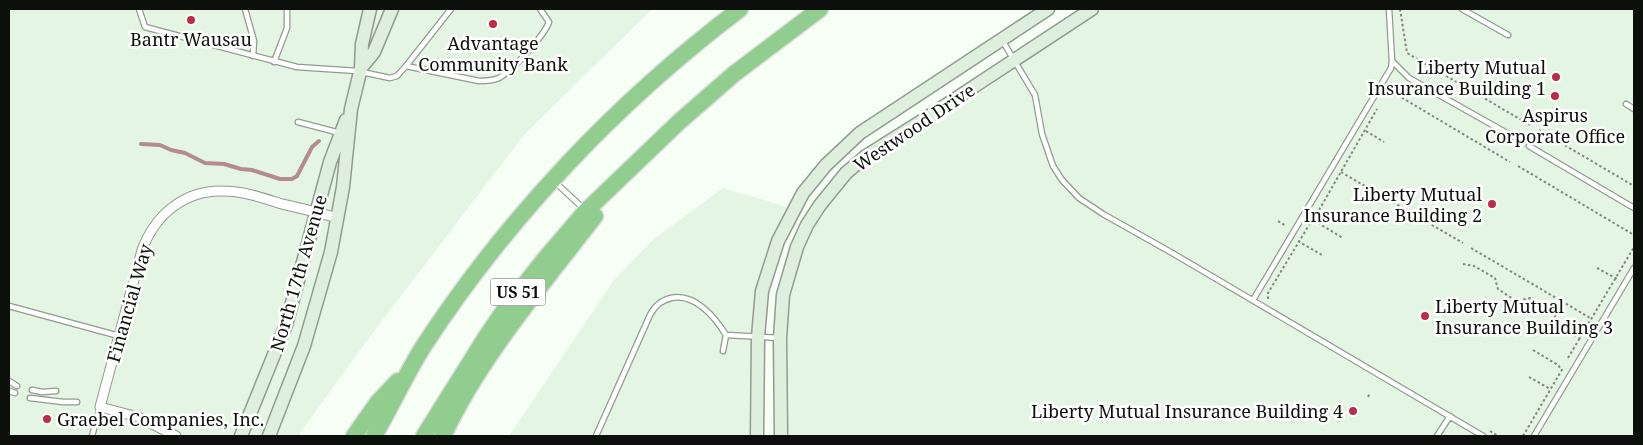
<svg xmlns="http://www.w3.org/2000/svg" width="1643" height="445" viewBox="0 0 1643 445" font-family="'Noto Serif',serif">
  <rect width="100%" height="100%" fill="#f6fef5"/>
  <!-- built -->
  <path fill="#e5f5e3" d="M9,9H652L524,135L368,339L298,436H9Z
    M1102,9H1634V436H787V336L791,290L800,257L805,242L815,223L831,200L851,178L871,161L905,138L942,121L1044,47Z
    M723,188L788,207L768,253L752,436H509L614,280L655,238Z"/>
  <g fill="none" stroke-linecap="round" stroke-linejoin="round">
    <!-- stream -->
    <path stroke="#b58c8c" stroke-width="4" d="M141,144L160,145L171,150L185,153L205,163L224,164L241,169L252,170L280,179H292L297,176L312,147L319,141"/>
    <!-- lane casing -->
    <g stroke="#919b90" stroke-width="7">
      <path id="lane" d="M139,9L145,27L297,67L357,71L390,78L397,76L406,66L451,9
        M245,9L254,41L253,56
        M1462,9L1508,35
        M1002,40L1035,95L1042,134L1053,166L1062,180L1079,198L1103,214L1174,254L1483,436
        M1392,61L1409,78L1521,141
        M274,62L287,28V9
        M406,66L479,81C486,81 492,81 499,78C512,71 544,36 549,22L540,9
        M1626,104L1634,109
        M298,122L340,133
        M1529,146L1634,208
        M556,183L583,208
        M1253,300L1391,68L1392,61L1389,9
        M9,306L119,336
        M726,335L780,338
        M9,381L17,386
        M32,390L42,392L56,391
        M9,391L15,393
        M30,398L63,402H77
        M92,436L100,407
        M596,436L650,315C655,306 660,301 671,298C695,293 715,317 726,335L723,351
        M1437,436L1450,416
        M1534,436L1634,268"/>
    </g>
    <!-- street casing -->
    <g stroke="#919b90" stroke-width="11">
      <path id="street" d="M176,436L138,417L100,407L142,250C155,215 184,190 223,191C243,191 263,198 282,204C301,208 319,213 338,218"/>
    </g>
    <!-- secondary casing -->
    <g stroke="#919b90" stroke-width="15">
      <path id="secondary" d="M361,68L374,52L392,9
        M241,436L286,325L330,162L346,120
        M269,436L304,346L331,252L343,187L351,109L361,68L362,44L370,9
        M757,436L758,337L762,291L778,241L803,193L826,165L860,133L1048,9
        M781,436L780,338L783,295L797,247L807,225L820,205L846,173L866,156L920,122L1092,9"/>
    </g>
    <!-- highway casing -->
    <g stroke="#ddd" stroke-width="19">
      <path id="highway" d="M354,436L378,402L398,381
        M374,436C391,407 405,376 423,347C507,218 617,102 740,9
        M424,436L486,337L503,312L544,260L586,211L680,121L734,74L820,9
        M443,436C480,357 542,285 595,216"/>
    </g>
    <!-- path -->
    <path stroke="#828781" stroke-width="2" stroke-dasharray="2.5 2.5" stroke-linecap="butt" d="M1400,9L1407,53L1530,125
      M1389,90L1510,162
      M1539,130L1634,186
      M1366,131L1384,142
      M1518,166L1634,235
      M1341,172L1463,243
      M1319,210L1377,109
      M1278,221L1286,226
      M1313,222L1318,223L1343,238
      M1298,241L1322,255
      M1471,248L1592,319
      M1463,264L1474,266L1495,278L1498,289C1512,298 1513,302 1530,298L1556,313
      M1597,268L1617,279
      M1268,299V293L1309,225L1313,222
      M1563,302C1560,306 1555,311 1555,316C1553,327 1573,334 1581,339
      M1533,350L1558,365L1561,369
      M1568,358L1634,247
      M1529,377L1550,389
      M1368,397L1370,393
      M1490,431L1498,436
      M1523,436L1563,368"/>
    <!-- lane -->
    <use href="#lane" stroke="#fff" stroke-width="4.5"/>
    <!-- street -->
    <use href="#street" stroke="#fff" stroke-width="9"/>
    <!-- secondary -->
    <use href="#secondary" stroke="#def0dd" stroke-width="12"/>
    <!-- highway -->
    <use href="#highway" stroke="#91cd8e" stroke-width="16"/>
  </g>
  <!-- markers -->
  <g fill="#bc2b48" stroke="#fff" stroke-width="2">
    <circle cx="191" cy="20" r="5"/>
    <circle cx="493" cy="24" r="5"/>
    <circle cx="1556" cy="77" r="5"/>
    <circle cx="1555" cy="96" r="5"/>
    <circle cx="1492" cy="204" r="5"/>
    <circle cx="1425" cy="316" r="5"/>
    <circle cx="1353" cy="411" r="5"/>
    <circle cx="47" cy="419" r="5"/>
  </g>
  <g text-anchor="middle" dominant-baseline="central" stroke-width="5" stroke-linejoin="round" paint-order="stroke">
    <!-- shield labels -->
    <rect fill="#fff" stroke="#555754" stroke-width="1" x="490.5" y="278.5" width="55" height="27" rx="4"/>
    <g font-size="16" font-weight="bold" fill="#0c0f0b">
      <text x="518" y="292">US 51</text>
    </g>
    <!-- poi labels -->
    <g font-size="18" fill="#0c0f0b" stroke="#fff">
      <text x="191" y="39">Bantr Wausau</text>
      <text x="493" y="43">Advantage<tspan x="493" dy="21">Community Bank</tspan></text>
      <text x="1546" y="67" text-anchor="end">Liberty Mutual<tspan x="1546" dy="21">Insurance Building 1</tspan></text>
      <text x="1555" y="115">Aspirus<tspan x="1555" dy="21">Corporate Office</tspan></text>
      <text x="1482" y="194" text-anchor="end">Liberty Mutual<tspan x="1482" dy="21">Insurance Building 2</tspan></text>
      <text x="1435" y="306" text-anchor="start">Liberty Mutual<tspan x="1435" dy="21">Insurance Building 3</tspan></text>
      <text x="1343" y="411" text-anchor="end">Liberty Mutual Insurance Building 4</text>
      <text x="57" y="419" text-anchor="start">Graebel Companies, Inc.</text>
    </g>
    <!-- street labels -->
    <g font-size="18" fill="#0c0f0b" stroke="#fff">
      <text transform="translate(914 127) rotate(-34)">Westwood Drive</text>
      <text transform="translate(298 273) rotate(-74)">North 17th Avenue</text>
      <text transform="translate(129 303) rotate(-74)">Financial Way</text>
    </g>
  </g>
  <!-- border -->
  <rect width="1643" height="445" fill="none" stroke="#0c0f0b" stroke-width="20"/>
</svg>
